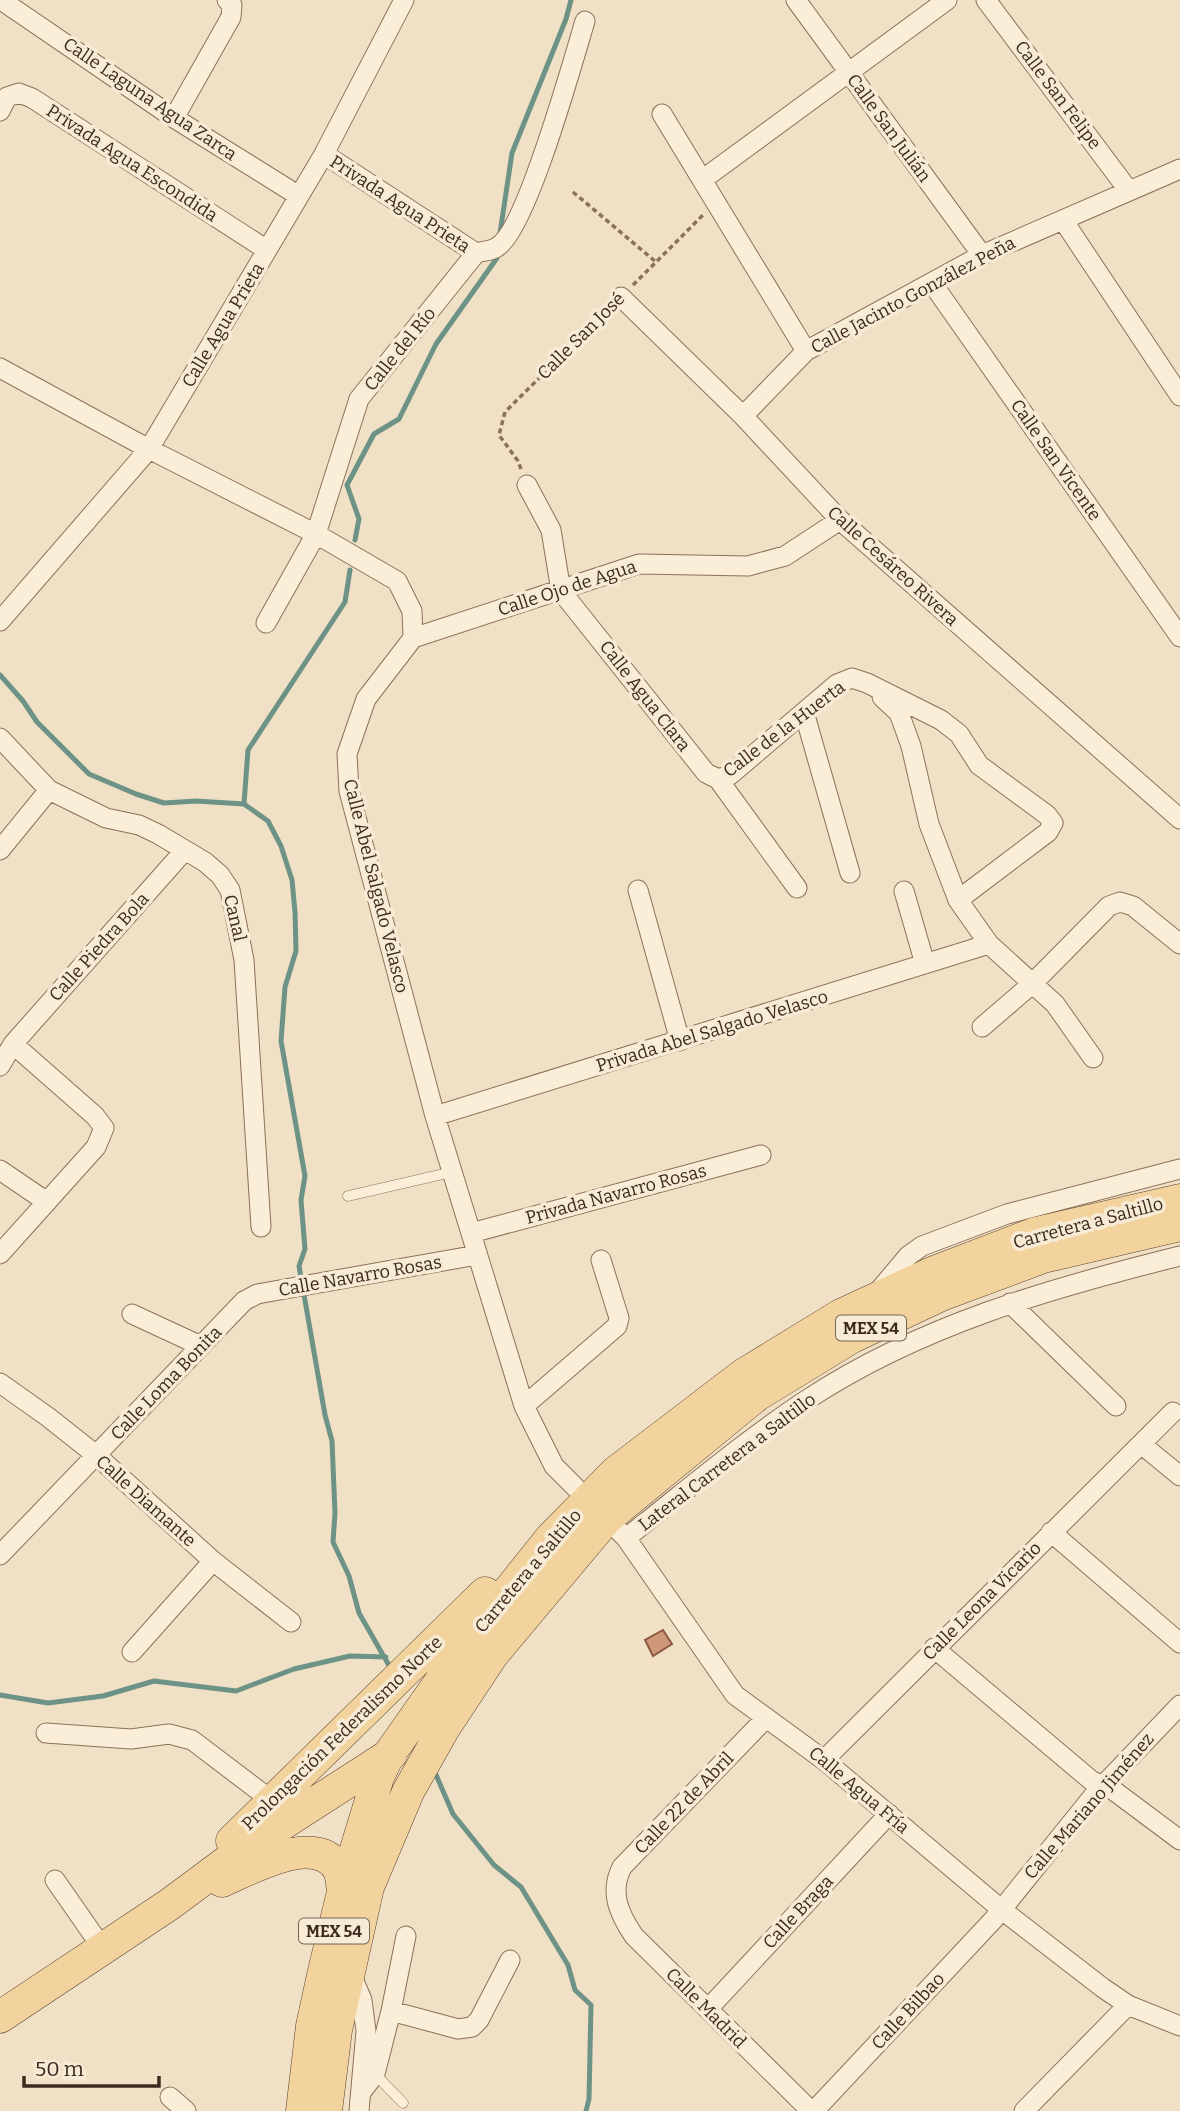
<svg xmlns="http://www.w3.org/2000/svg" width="1180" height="2111" viewBox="0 0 1180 2111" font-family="Bitter,serif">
  <rect width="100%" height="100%" fill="#f0e0c5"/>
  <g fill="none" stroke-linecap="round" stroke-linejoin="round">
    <!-- stream -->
    <path stroke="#6d9286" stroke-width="5" d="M500,233L512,153L566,19L571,0
      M355,540L359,519L347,485L374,434L399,419L436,344L497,258V253
      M0,675L23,701L37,722L89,774L136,794L164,803L196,801L244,804L268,821L281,846L292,880L295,912L296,951L285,987L281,1041L305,1176L301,1200L305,1249L299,1266L325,1415L332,1441L335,1513L333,1542L349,1576L359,1613L391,1669
      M244,804L248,750L345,602L350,570
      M0,1695L48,1703L103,1696L154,1681L236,1691L294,1669L350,1656L386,1657
      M433,1768L453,1814L494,1865L521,1887L568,1965L575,1990L591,2005L589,2099L586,2111"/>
  </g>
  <!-- building -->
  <path fill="#cf987a" stroke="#8c5940" stroke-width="2" d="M663,1630L672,1644L653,1656L645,1640Z"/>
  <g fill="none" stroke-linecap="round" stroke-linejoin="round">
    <!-- service casing -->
    <g stroke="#8c715a" stroke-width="11">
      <path id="service" d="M348,1196L452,1172
        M375,2074L403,2103"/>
    </g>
    <!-- minor casing -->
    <g stroke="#8c715a" stroke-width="21">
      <path id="minor" d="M1,0L174,118L299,196
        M796,0L982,255
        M986,0L1129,191
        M0,111L7,97L19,93L32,98L267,250
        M662,114L806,351
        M174,118L231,17L232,5L227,0
        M324,154L476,253
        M702,180L947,0
        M1063,220L1180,396
        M476,253C483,251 492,251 497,247C526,231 573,61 585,21
        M932,283L1180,637
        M621,297L743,416L840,520L1180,819
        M0,368L149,449L316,534L397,581L412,611L413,638L366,699L347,754L349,791L435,1116L524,1406L554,1466L626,1538L735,1695L824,1760L1002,1910L1103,1988L1128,2005L1180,2026
        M743,416L806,351L982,255L1180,169
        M527,485L551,530L561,591L706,773L718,779L797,888
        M0,621L149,449L324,154L404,0
        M266,623L316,534L359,399L476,253
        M413,638L639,564L748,566L785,556L840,520
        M882,697L899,713L911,746L929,824L958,900L989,944L1055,1004L1093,1058
        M804,712L850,873
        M0,738L49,790L106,818L139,825L158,834L205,862L220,875L230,890L244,960L261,1227
        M718,779L730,775L837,684L852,678L867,683L941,720L959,734L979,765L1047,815L1053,823L1048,832L958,900
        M0,850L49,790
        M638,890L680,1041
        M904,891L925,964
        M982,1027L1032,984L1109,906L1120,902L1133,906L1180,944
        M0,1066L13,1044L185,850
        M435,1116L989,944
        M0,1170L47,1202
        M471,1233L761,1155
        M0,1254L96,1147L104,1128L95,1116L13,1044
        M877,1293L908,1256L922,1246L1007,1214L1180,1169
        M1010,1303L1116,1406
        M132,1314L201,1346
        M0,1383L48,1417L96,1455L213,1561L291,1622
        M524,1406L617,1326L619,1318L601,1260
        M1141,1444L1180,1476
        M1051,1532L1180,1643
        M626,1538C686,1491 744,1441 808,1399C921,1325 1051,1288 1180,1256
        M0,1555L244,1301L257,1294L477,1255
        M934,1648L1092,1781L1113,1790L1180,1840
        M132,1652L213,1561
        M766,1718L622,1867C609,1892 619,1914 634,1936L811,2111
        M46,1733L131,1739L169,1734L192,1740L271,1800
        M824,1760L1173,1412
        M55,1880L103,1949
        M350,1972L362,2000L366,2031L359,2111
        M708,2009L889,1814
        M391,2011L458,2029L472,2027L479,2020L510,1960
        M362,2091L375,2074L391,2011L406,1936
        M170,2097L186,2111
        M814,2111L994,1919L1094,1795L1180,1705
        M1024,2111L1128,2005"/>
    </g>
    <!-- primary casing -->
    <g stroke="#59402f" stroke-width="33">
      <path id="primary" d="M232,1841L485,1593
        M222,1881C250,1869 318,1830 339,1870C342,1877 342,1885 343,1892
        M0,2017L170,1904L248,1846L391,1754
        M302,2111L312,2026L324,1971L343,1892L378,1777L388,1756L471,1638L550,1539L616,1472L743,1375L841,1315L932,1273L1036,1233L1180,1200
        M326,2111L336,2030L368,1887L408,1792L444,1728L493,1654L607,1518L757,1395L852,1337L941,1295L1043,1257L1180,1225"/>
    </g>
    <!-- path -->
    <path stroke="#8c715a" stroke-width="3.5" stroke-dasharray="5 3.5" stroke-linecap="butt" d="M573,192L656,262
      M633,285L704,214
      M521,469L518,461L499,435L505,412L608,310"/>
    <!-- service -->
    <use href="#service" stroke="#faeed9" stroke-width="10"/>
    <!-- minor -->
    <use href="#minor" stroke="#faeed9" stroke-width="19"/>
    <!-- primary -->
    <use href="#primary" stroke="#f3d39d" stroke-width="32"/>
  </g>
  <g text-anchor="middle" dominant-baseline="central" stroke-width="7" stroke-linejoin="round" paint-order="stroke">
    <!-- shield labels -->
    <g fill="#f7ebd5" stroke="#736556" stroke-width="2">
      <rect x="836" y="1315.5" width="70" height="25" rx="5"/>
      <rect x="299" y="1918.5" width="70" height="25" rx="5"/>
    </g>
    <g font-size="16" font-weight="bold" fill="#3b2b1f">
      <text x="871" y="1328">MEX 54</text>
      <text x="334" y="1931">MEX 54</text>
    </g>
    <!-- street labels -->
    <g font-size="18" fill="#3b2b1f" stroke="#f7ebd5">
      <text transform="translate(1058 95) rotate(53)">Calle San Felipe</text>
      <text transform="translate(150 99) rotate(34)">Calle Laguna Agua Zarca</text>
      <text transform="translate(889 128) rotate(54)">Calle San Julián</text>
      <text transform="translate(132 163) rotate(33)">Privada Agua Escondida</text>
      <text transform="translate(400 204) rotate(33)">Privada Agua Prieta</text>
      <text transform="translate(913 295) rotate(-28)">Calle Jacinto González Peña</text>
      <text transform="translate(223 325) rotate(-59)">Calle Agua Prieta</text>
      <text transform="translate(581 336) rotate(-45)">Calle San José</text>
      <text transform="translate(400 349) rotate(-51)">Calle del Río</text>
      <text transform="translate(1056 460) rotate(55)">Calle San Vicente</text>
      <text transform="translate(893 566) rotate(42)">Calle Cesáreo Rivera</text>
      <text transform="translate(567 588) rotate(-18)">Calle Ojo de Agua</text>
      <text transform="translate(645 696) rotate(52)">Calle Agua Clara</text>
      <text transform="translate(784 729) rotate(-37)">Calle de la Huerta</text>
      <text transform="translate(376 886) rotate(76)">Calle Abel Salgado Velasco</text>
      <text transform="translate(235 918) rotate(77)">Canal</text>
      <text transform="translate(99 947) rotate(-48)">Calle Piedra Bola</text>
      <text transform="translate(712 1031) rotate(-17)">Privada Abel Salgado Velasco</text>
      <text transform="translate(616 1194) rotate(-15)">Privada Navarro Rosas</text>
      <text transform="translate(1088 1223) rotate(-15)">Carretera a Saltillo</text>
      <text transform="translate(360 1276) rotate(-10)">Calle Navarro Rosas</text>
      <text transform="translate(166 1383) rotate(-46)">Calle Loma Bonita</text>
      <text transform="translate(727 1462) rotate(-37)">Lateral Carretera a Saltillo</text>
      <text transform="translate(146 1501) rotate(42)">Calle Diamante</text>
      <text transform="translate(528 1571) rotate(-50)">Carretera a Saltillo</text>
      <text transform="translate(982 1601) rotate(-45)">Calle Leona Vicario</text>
      <text transform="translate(342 1733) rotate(-44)">Prolongación Federalismo Norte</text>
      <text transform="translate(859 1790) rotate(40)">Calle Agua Fría</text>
      <text transform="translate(684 1803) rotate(-46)">Calle 22 de Abril</text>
      <text transform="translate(1089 1806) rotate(-49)">Calle Mariano Jiménez</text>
      <text transform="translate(798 1912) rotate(-47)">Calle Braga</text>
      <text transform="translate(706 2008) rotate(45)">Calle Madrid</text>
      <text transform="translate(908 2011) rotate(-47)">Calle Bilbao</text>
    </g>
  </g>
  <!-- scale -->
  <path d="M24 2076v10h135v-10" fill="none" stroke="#3b2b1f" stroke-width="3.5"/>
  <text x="35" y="2076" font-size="21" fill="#3b2b1f" stroke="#f7ebd5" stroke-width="5" paint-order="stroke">50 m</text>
</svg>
